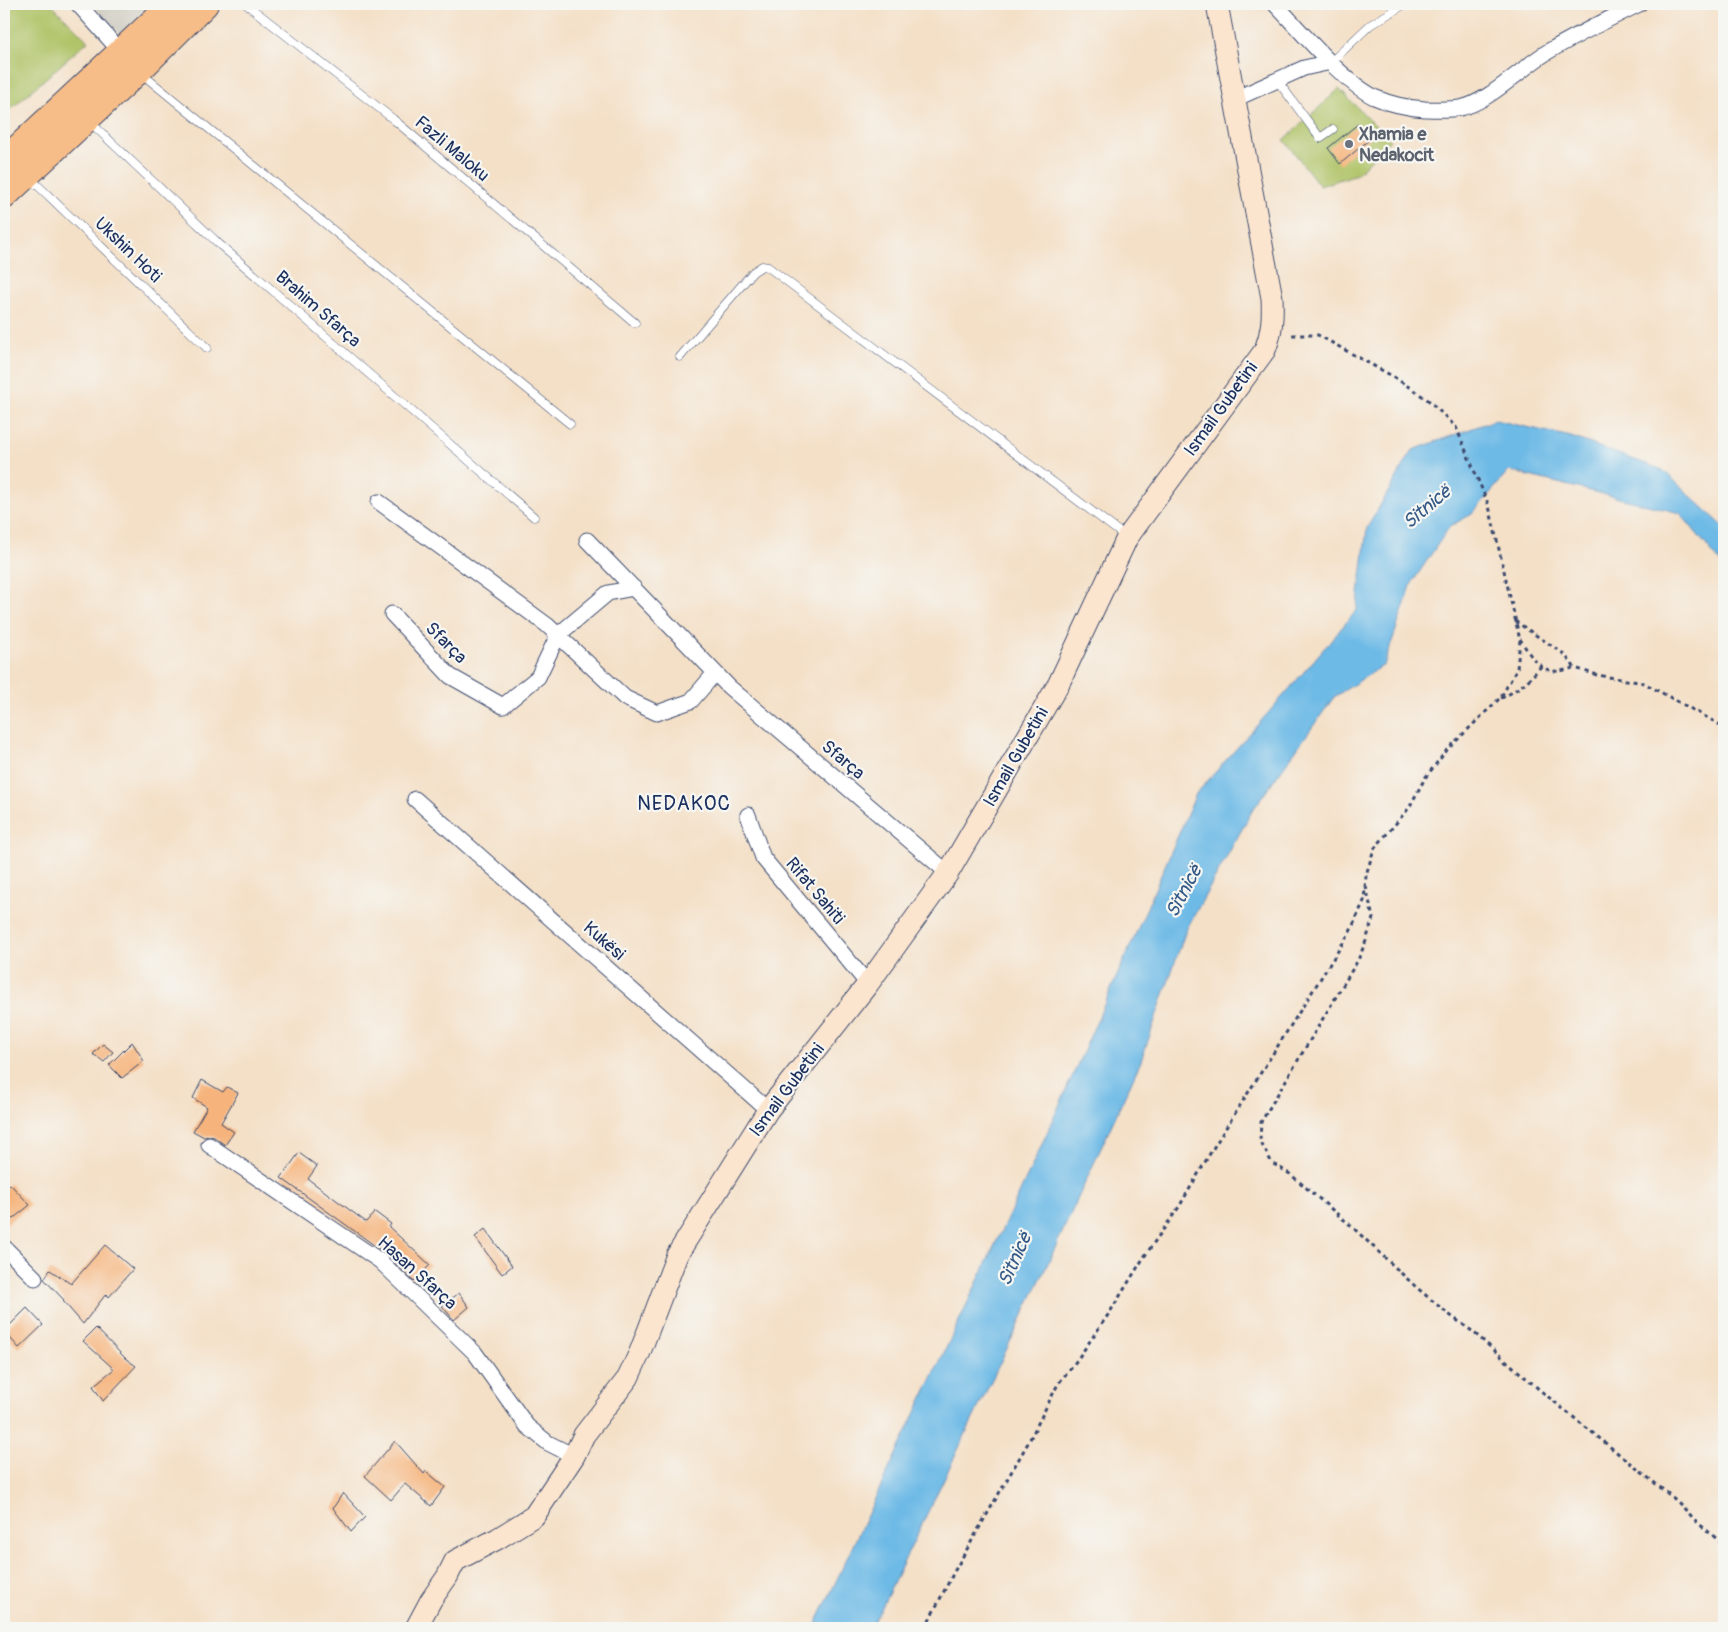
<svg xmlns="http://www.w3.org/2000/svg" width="1728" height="1632" viewBox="0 0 1728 1632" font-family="Pangolin,sans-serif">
  <rect width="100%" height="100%" fill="#f6f6f2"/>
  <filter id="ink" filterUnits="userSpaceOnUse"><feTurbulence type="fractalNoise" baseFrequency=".02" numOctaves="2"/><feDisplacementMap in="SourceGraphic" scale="10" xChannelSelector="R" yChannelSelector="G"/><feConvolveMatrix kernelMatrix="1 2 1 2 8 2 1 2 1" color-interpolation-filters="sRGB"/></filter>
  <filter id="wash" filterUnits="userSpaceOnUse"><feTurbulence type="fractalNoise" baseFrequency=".0096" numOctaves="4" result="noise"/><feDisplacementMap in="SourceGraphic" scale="20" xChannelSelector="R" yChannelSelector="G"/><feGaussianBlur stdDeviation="1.12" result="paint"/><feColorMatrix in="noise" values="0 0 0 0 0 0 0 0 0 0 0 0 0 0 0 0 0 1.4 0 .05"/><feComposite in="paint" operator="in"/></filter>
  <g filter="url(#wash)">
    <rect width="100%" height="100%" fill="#f4e0c7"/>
    <!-- industrial -->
    <path fill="#c8c4b8" d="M92,4H197L142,58Z"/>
    <!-- green -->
    <path fill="#aec265" stroke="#647862" d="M4,4H51L88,41L4,115Z
      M1339,89L1390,140L1357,174L1320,186L1284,140Z"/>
    <!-- water -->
    <path fill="#6dbae6" stroke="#4474a2" d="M1495,420L1571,437L1663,470L1724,527V567L1680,513L1509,471L1472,514L1450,526L1412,583L1384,665L1334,697L1252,811L1186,930L1141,1061L1043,1274L880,1611L869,1628H814L1034,1162L1133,940L1196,794L1284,695L1357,610L1367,528L1413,450Z"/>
    <g id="blocks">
      <!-- building -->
      <path fill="#f6b47b" d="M1358,124L1370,139L1340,164L1328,148Z
        M132,1042L144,1061L122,1078L109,1065Z
        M103,1044L113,1052L104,1062L93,1054Z
        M202,1080L223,1092L227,1087L238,1093L221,1123L234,1132L225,1145L214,1137L209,1136L204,1137L193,1131L207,1107L193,1098Z
        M299,1153L317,1166L308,1179L366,1222L375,1212L391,1224L389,1227L430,1265L414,1281L385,1253L281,1178Z
        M10,1184L30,1205L4,1226V1190Z
        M485,1229L512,1266L502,1274L475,1237Z
        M105,1245L133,1269L109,1297L106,1294L83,1324L63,1301L64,1300L44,1279L50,1270L71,1284Z
        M459,1293L469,1307L454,1320L442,1306Z
        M27,1308L43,1325L19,1348L4,1331Z
        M96,1328L126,1359L136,1366L103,1401L93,1386L114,1369L83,1341Z
        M395,1441L424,1474L426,1471L445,1487L431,1506L405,1484L391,1500L365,1476Z
        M343,1493L365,1517L351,1532L333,1508Z"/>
    </g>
  </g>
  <g filter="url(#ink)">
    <use href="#blocks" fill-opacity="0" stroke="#3c4a6e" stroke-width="1"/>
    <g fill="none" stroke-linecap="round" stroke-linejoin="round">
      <!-- lane casing -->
      <g stroke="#3c4a6e" stroke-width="9">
        <path id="lane" d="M246,4L393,119L635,323
          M1331,62L1370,25L1405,4
          M142,74L570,424
          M1277,80L1320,138L1333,129
          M90,122L219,244L534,517
          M30,178L207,348
          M680,357L753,272L762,266L768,267L1126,537"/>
      </g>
      <!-- street casing -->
      <g stroke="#3c4a6e" stroke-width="17">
        <path id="street" d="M78,4L121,52
          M1275,4C1301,31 1341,80 1374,97C1390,104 1408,108 1425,109C1437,109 1448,110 1460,108C1488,103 1522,67 1549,51C1578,34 1609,19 1639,4
          M1235,99L1304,68L1331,62
          M379,502L547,625L625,698L657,713L691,701L715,673
          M587,540L729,687L948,873
          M392,614L450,676L503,706L538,677L558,635L608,593L634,588
          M415,799L768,1110
          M748,815L763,858L868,984
          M209,1145L380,1261L475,1353L527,1426L548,1443L574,1456
          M4,1247L35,1278"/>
      </g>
      <!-- secondary casing -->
      <g stroke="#3c4a6e" stroke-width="23">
        <path id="secondary" d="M416,1628L431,1600L447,1577L455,1561L497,1539L534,1516L574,1456L584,1435L628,1378L640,1352L677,1255L768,1110L868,984L948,873L1059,683L1127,538L1265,350C1272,332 1273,317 1272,298L1217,4"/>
      </g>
      <!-- highway casing -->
      <g stroke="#3c4a6e" stroke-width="28">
        <path id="highway" d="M4,161L172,4
          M4,196L138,71L205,4"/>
      </g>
      <!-- path -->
      <path stroke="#3c4a6e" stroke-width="3" stroke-dasharray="4 4" stroke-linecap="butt" d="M1515,621L1564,654L1575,668L1597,675L1644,683L1724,727
        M1520,639C1529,653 1537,669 1554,671C1560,672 1568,669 1574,668
        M1501,698C1517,691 1530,680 1541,666
        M1366,886L1373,918L1366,941L1358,960L1261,1122L1260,1141L1272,1163L1290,1174L1349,1224L1416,1287L1447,1313L1472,1331L1541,1391L1677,1501L1697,1522L1724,1545
        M925,1628L955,1570L1028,1443L1058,1384L1077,1360L1110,1312L1144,1257L1179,1207L1215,1145L1350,932L1364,901L1366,875L1374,849L1409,808L1425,778L1447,750L1501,697L1517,669L1520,640L1489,506L1456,427L1428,400L1394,377L1354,355L1318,335H1289"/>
      <!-- lane -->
      <use href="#lane" stroke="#fff" stroke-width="8"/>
      <!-- street -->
      <use href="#street" stroke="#fff" stroke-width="15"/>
      <!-- secondary -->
      <use href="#secondary" stroke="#fce5cf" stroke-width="21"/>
      <!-- highway -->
      <use href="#highway" stroke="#f7bd88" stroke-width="26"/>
    </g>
  </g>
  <!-- markers -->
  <circle fill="#6b7280" stroke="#f6f6f2" stroke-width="2" cx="1349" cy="144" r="5"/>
  <g text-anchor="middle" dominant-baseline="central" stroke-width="4.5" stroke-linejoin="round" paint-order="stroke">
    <!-- worship labels -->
    <g font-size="18" font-weight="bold" fill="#5b616d" stroke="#f6f6f2" text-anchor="start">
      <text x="1359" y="134">Xhamia e<tspan x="1359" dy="21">Nedakocit</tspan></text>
    </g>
    <!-- street labels -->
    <g font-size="18" fill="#1b2f5e" stroke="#f6f6f2">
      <text transform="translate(452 149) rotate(40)">Fazli Maloku</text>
      <text transform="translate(128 250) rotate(44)">Ukshin Hoti</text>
      <text transform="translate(318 309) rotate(41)">Brahim Sfarça</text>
      <text transform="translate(1221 409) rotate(-54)">Ismail Gubetini</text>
      <text transform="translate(446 643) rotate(45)">Sfarça</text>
      <text transform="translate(1016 757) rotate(-60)">Ismail Gubetini</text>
      <text transform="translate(843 760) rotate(40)">Sfarça</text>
      <text transform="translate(815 891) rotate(50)">Rifat Sahiti</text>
      <text transform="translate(604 941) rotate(41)">Kukësi</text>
      <text transform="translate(787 1090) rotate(-53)">Ismail Gubetini</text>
      <text transform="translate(417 1273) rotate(42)">Hasan Sfarça</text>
    </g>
    <!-- water labels -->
    <g font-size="19" font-style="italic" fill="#345987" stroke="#f6f6f2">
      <text transform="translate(1427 507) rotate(-40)">Sitnicë</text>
      <text transform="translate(1184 891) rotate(-62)">Sitnicë</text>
      <text transform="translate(1015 1259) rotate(-66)">Sitnicë</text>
    </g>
    <!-- quarter labels -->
    <g font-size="20" letter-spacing="1" fill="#1b2f5e" stroke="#f6f6f2">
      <text x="684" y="803">NEDAKOC</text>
    </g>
  </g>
  <!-- margin -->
  <rect width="1728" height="1632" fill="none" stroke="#f6f6f2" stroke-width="20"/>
</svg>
